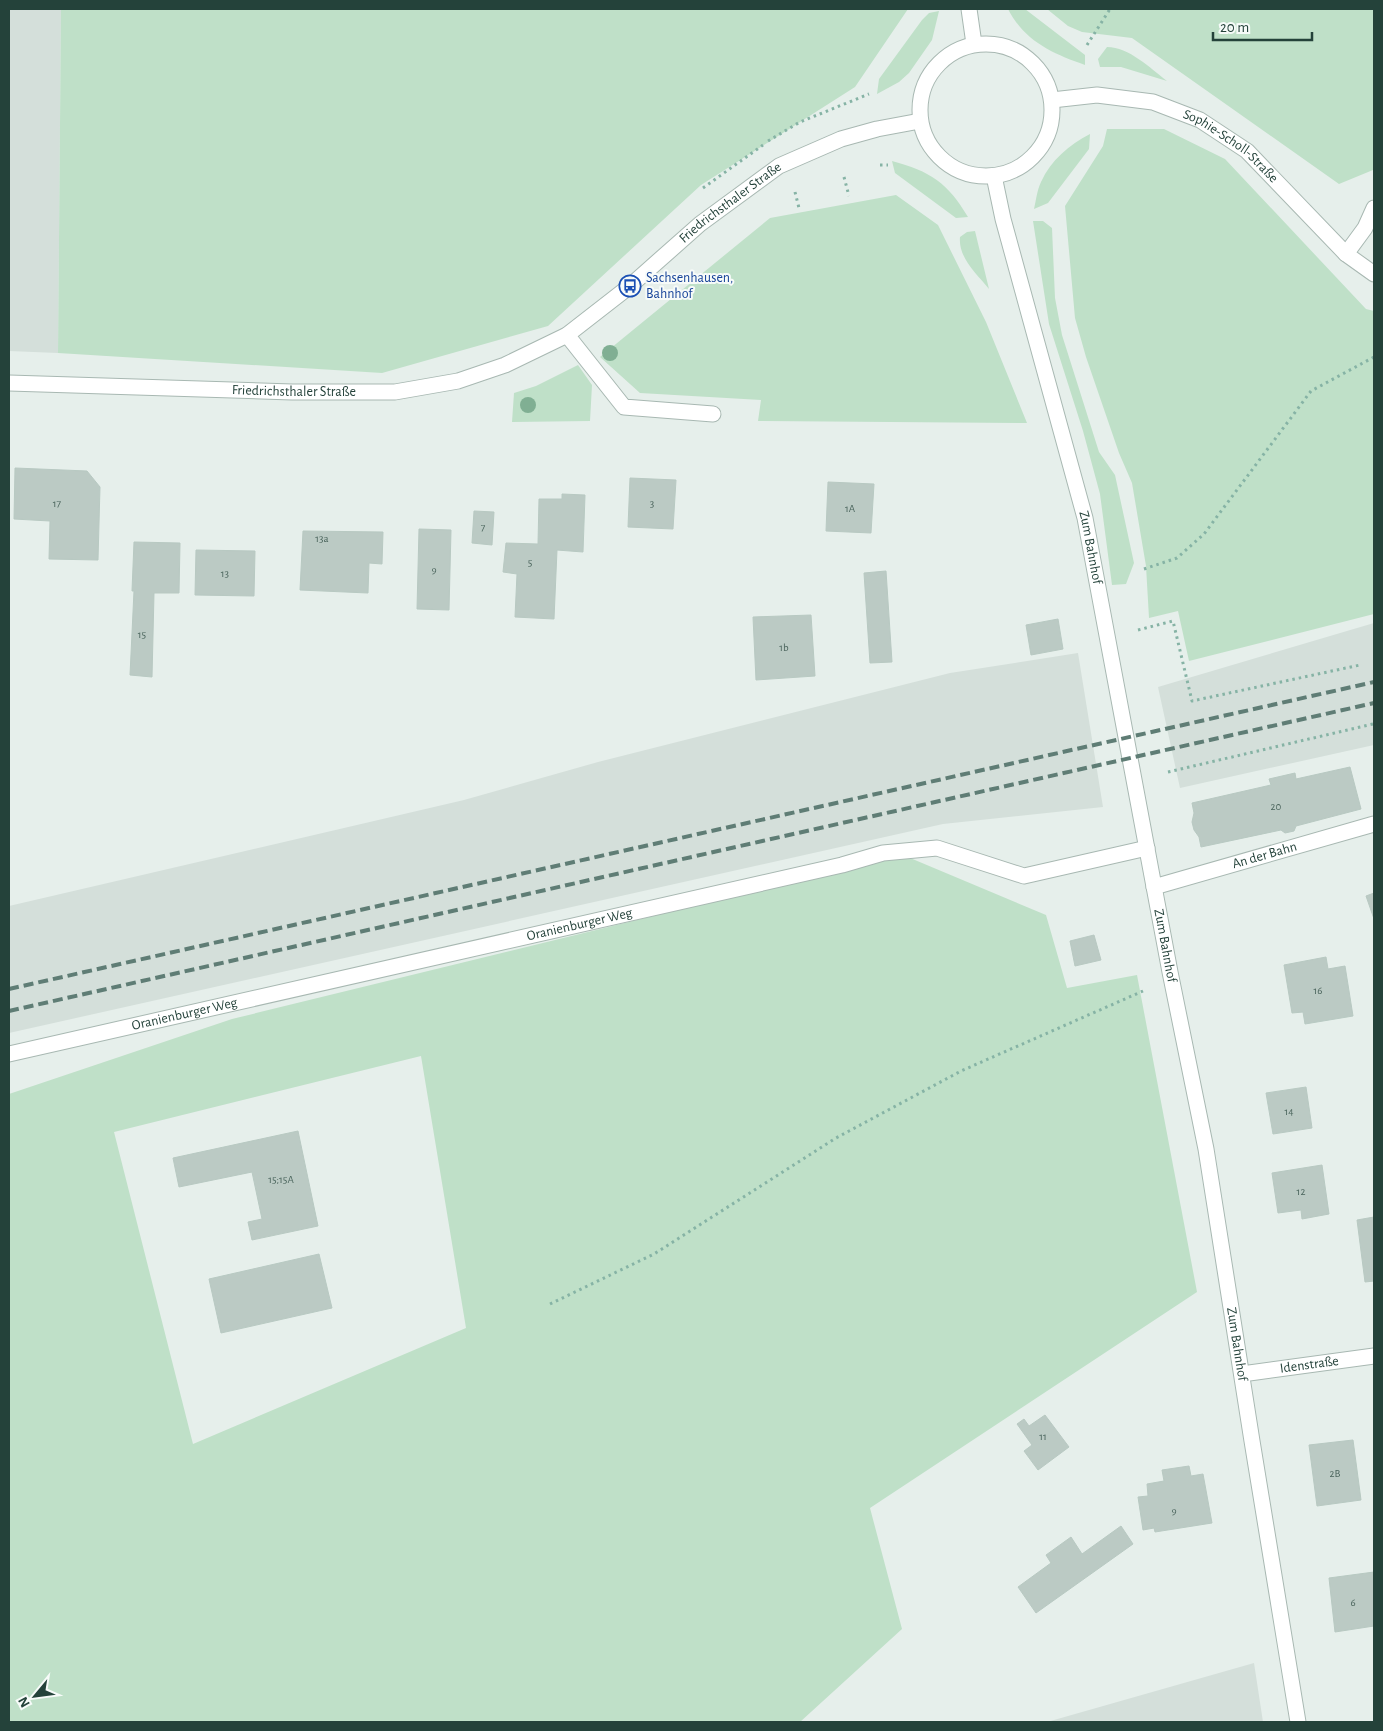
<svg xmlns="http://www.w3.org/2000/svg" width="1383" height="1731" viewBox="0 0 1383 1731" font-family="'Alegreya Sans',sans-serif">
  <rect width="100%" height="100%" fill="#e6efeb"/>
  <!-- built -->
  <path fill="#d4dfda" d="M9,9H61L58,353L9,351Z
    M1374,623V745L1180,788L1158,687Z
    M1078,653L1103,807L943,824L9,1033V906L464,800L598,762L950,673Z
    M1254,1663L1263,1722H1047Z"/>
  <!-- green -->
  <path fill="#bfe0c8" fill-rule="evenodd" d="M61,9H908L855,87L701,185L548,326L382,373L58,353Z
    M1008,9H1025L1085,55V65C1053,54 1024,41 1008,9Z
    M1047,9H1374L1373,170L1339,184L1132,38L1082,32L1068,26Z
    M939,11L932,40L909,73L899,82L877,94L879,79L922,20L929,13Z
    M1107,47C1129,47 1150,68 1167,81L1121,67H1100L1098,59Z
    M1107,129H1164L1225,159L1366,309L1374,311V614L1189,661L1178,611L1149,618L1146,566L1132,483L1119,453L1086,357L1075,318L1065,206L1103,146Z
    M1090,134L1089,149L1048,203L1034,209C1036,201 1037,190 1041,182C1051,160 1069,145 1090,134Z
    M892,161C930,171 948,183 968,217L956,218L895,173Z
    M896,195L938,225L986,322L1027,423L758,421L761,400L640,393L600,357L770,218Z
    M1033,221H1043L1052,228L1055,298L1062,335L1099,452L1115,475L1134,563L1126,584L1112,585L1100,494L1083,431L1049,324Z
    M975,231L989,289C977,274 958,258 960,237L967,232Z
    M578,365L592,385L590,421L512,422L514,393L536,386Z
    M903,855L1046,915L1067,988L1137,975L1197,1292L870,1508L902,1629L800,1722H9V1094L232,1019ZM421,1056L466,1328L193,1444L114,1132Z"/>
  <!-- building -->
  <path fill="#bbcac4" stroke="#b8c9c2" d="M15,468L87,471L100,487L98,560L49,559L50,521L14,519Z
    M630,478L676,480L673,529L628,527Z
    M828,482L874,484L871,533L826,531Z
    M562,494L585,495L583,552L557,550L554,619L515,617L517,574L503,572L506,543L538,544L539,499H562Z
    M474,511L494,512L492,545L472,543Z
    M419,529L451,530L449,610L417,609Z
    M303,531L383,532L382,564L369,563L368,593L300,590Z
    M134,542L180,543L179,593H154L152,677L130,675L134,591H132Z
    M196,550L255,551L254,596L195,595Z
    M886,571L892,662L870,663L864,573Z
    M811,615L815,676L756,680L753,617Z
    M1058,619L1063,649L1031,655L1026,625Z
    M1350,767L1361,809L1296,826L1294,831L1285,833L1281,830L1201,847L1199,837L1194,830L1192,822L1194,813L1192,803L1271,785L1269,779L1295,773L1296,779Z
    M1374,893V919L1366,896Z
    M1094,935L1101,960L1075,966L1070,941Z
    M1326,957L1328,969L1345,966L1353,1016L1305,1024L1303,1012L1292,1013L1284,965Z
    M1306,1087L1312,1128L1273,1134L1266,1093Z
    M298,1131L318,1226L252,1240L248,1222L262,1219L252,1172L179,1187L173,1158Z
    M1322,1165L1329,1214L1302,1219L1301,1210L1278,1213L1272,1173Z
    M1374,1217V1281L1365,1282L1357,1220Z
    M319,1254L332,1308L221,1333L209,1279Z
    M1045,1415L1069,1447L1038,1470L1024,1451L1032,1445L1017,1424L1024,1419L1029,1426Z
    M1353,1440L1361,1500L1317,1506L1309,1445Z
    M1189,1466L1191,1476L1203,1474L1212,1523L1155,1532L1154,1528L1143,1530L1138,1497L1148,1496L1147,1484L1164,1481L1162,1470Z
    M1121,1526L1133,1544L1036,1613L1018,1587L1051,1563L1046,1555L1071,1537L1082,1554Z
    M1374,1572V1626L1335,1632L1329,1578Z"/>
  <g fill="none" stroke-linecap="round" stroke-linejoin="round">
    <!-- service casing -->
    <g stroke="#a8b8b2" stroke-width="17">
      <path id="service" d="M567,335L624,407L713,414"/>
    </g>
    <!-- minor casing -->
    <g stroke="#a8b8b2" stroke-width="17">
      <g id="minor">
        <path d="M1346,254L1365,228L1374,208"/>
        <path id="s1" d="M1154,887L1374,824"/>
        <path id="s2" d="M9,1054L842,865L883,853L937,848L1024,876L1147,848"/>
        <path id="s3" d="M1242,1374L1374,1356"/>
      </g>
    </g>
    <!-- tertiary casing -->
    <g stroke="#a8b8b2" stroke-width="17">
      <g id="tertiary">
        <path d="M969,9L974,44"/>
        <circle cx="986" cy="110" r="66"/>
        <path id="s4" d="M1052,100L1097,95L1153,102L1200,120L1247,151L1346,254L1374,274"/>
        <path id="s5" d="M994,176L1003,219L1085,518L1170,972L1206,1149L1252,1441L1298,1722"/>
        <path id="s6" d="M9,383L292,392H395L458,381L505,365L567,335L630,286L700,224L779,166L841,139L877,129L920,121"/>
      </g>
    </g>
    <!-- path -->
    <path stroke="#86b3a5" stroke-width="3" stroke-dasharray="2.5 4" stroke-linecap="butt" d="M1087,45L1110,9
      M768,141L800,122L869,94
      M880,165H888
      M844,177L849,196
      M703,188L763,145
      M795,192L799,208
      M1144,569L1177,558L1204,534L1311,391L1374,357
      M1138,630L1173,621L1192,701L1360,665
      M1168,772L1373,724
      M550,1304L654,1254L836,1138L961,1071L1143,991"/>
    <!-- service -->
    <use href="#service" stroke="#fff" stroke-width="15"/>
    <!-- minor -->
    <use href="#minor" stroke="#fff" stroke-width="15"/>
    <!-- tertiary -->
    <use href="#tertiary" stroke="#fff" stroke-width="15"/>
    <!-- rail -->
    <path stroke="#5f7d75" stroke-width="4" stroke-dasharray="10 5" stroke-linecap="butt" d="M9,989L1374,682
      M9,1011L1374,703"/>
  </g>
  <!-- trees -->
  <g fill="#80af93">
    <circle cx="610" cy="353" r="8"/>
    <circle cx="528" cy="405" r="8"/>
  </g>
  <!-- icons -->
  <defs>
    <g id="bus-ring" transform="scale(1.125)"><circle r="9.5" fill="#f7fbf9" stroke="#1a4fb4" stroke-width="1.5"/><path d="M-5-6H5V4H4V6H2V4H-2V6H-4V4H-5ZM-3.5-4V0h7V-4ZM-3.5 1.2v1.5H-2V1.2ZM2 1.2v1.5H3.5V1.2Z" fill="#1a4fb4"/></g>
  </defs>
  <g fill-rule="evenodd">
    <use href="#bus-ring" x="630" y="286"/>
  </g>
  <g text-anchor="middle" dominant-baseline="central" stroke-width="4" stroke-linejoin="round" paint-order="stroke">
    <!-- number labels -->
    <g font-size="11" fill="#4a645c">
      <text x="57" y="503">17</text>
      <text x="652" y="503">3</text>
      <text x="850" y="508">1A</text>
      <text x="483" y="527">7</text>
      <text x="322" y="538">13a</text>
      <text x="530" y="562">5</text>
      <text x="434" y="569">9</text>
      <text x="225" y="573">13</text>
      <text x="142" y="634">15</text>
      <text x="784" y="647">1b</text>
      <text x="1276" y="806">20</text>
      <text x="1318" y="990">16</text>
      <text x="1289" y="1111">14</text>
      <text x="281" y="1179">15;15A</text>
      <text x="1301" y="1191">12</text>
      <text x="1043" y="1436">11</text>
      <text x="1335" y="1473">2B</text>
      <text x="1174" y="1510">9</text>
      <text x="1353" y="1602">6</text>
    </g>
    <!-- street labels -->
    <g font-size="14" fill="#24423a" stroke="#f7fbf9">
      <text stroke="none"><textPath href="#s4" startOffset="192">Sophie-Scholl-Straße</textPath></text>
      <text stroke="none"><textPath href="#s6" startOffset="779">Friedrichsthaler Straße</textPath></text>
      <text stroke="none"><textPath href="#s6" startOffset="285">Friedrichsthaler Straße</textPath></text>
      <text stroke="none"><textPath href="#s5" startOffset="384">Zum Bahnhof</textPath></text>
      <text stroke="none"><textPath href="#s1" startOffset="115">An der Bahn</textPath></text>
      <text stroke="none"><textPath href="#s2" startOffset="585">Oranienburger Weg</textPath></text>
      <text stroke="none"><textPath href="#s5" startOffset="789">Zum Bahnhof</textPath></text>
      <text stroke="none"><textPath href="#s2" startOffset="180">Oranienburger Weg</textPath></text>
      <text stroke="none"><textPath href="#s5" startOffset="1194">Zum Bahnhof</textPath></text>
      <text stroke="none"><textPath href="#s3" startOffset="68">Idenstraße</textPath></text>
    </g>
    <!-- transit labels -->
    <g font-size="14" fill="#164399" stroke="#f7fbf9" text-anchor="start">
      <text x="646" y="278">Sachsenhausen,<tspan x="646" dy="16">Bahnhof</tspan></text>
    </g>
  </g>
  <!-- border -->
  <rect width="1383" height="1731" fill="none" stroke="#24423a" stroke-width="20"/>
  <!-- north arrow -->
  <g transform="translate(35 1696) rotate(241)" stroke="#f7fbf9" stroke-width="4" paint-order="stroke">
  <path d="M0-4L9 19L0 12L-9 19Z" fill="#24423a"/>
  <text y="-8" font-size="14" font-weight="bold" text-anchor="middle" fill="#24423a">N</text>
  </g>
  <!-- scale -->
  <path d="M1213 32v8h99v-8" fill="none" stroke="#24423a" stroke-width="2.5"/>
  <text x="1220" y="32" font-size="15" fill="#24423a" stroke="#f7fbf9" stroke-width="4" paint-order="stroke">20 m</text>
</svg>
